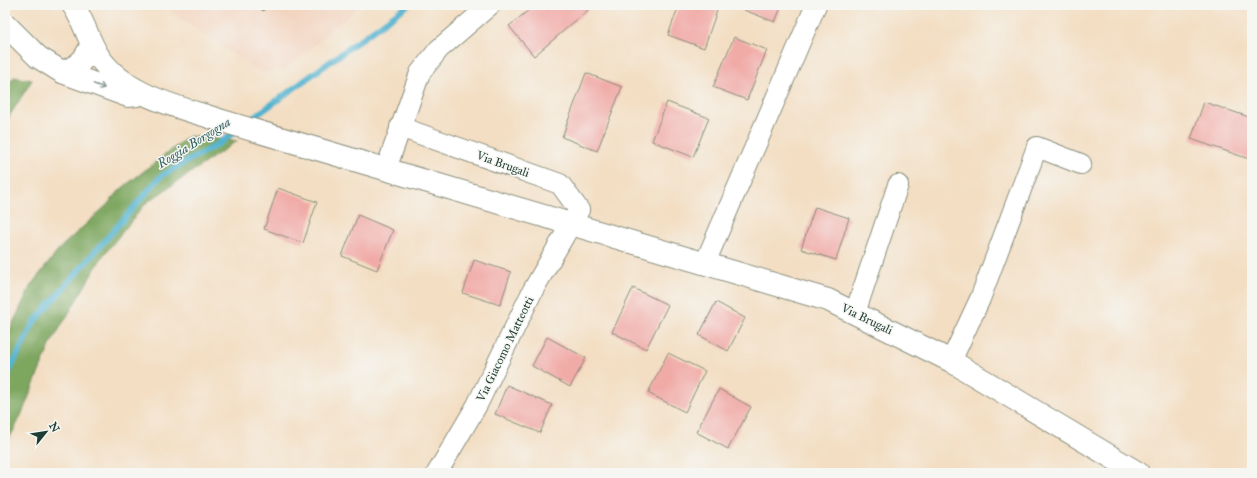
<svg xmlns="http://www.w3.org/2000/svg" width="1257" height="478" viewBox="0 0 1257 478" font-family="'IM FELL Great Primer',serif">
  <rect width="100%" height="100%" fill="#f6f6f2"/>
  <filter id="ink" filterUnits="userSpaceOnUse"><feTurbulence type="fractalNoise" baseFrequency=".025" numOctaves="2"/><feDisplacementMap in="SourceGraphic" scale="8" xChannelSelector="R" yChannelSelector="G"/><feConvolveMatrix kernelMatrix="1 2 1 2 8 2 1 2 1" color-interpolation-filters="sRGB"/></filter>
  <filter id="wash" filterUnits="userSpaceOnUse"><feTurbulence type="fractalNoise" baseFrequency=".012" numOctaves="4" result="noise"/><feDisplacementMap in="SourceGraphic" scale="16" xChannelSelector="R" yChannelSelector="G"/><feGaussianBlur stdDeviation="0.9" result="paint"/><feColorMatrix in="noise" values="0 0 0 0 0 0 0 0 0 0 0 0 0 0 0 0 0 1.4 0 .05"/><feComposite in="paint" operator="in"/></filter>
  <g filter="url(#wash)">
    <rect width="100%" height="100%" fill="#f3dec3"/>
    <!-- built -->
    <path fill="#f3d4bf" d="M161,5H361L286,70L261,73Z"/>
    <!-- forest -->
    <path fill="#7da65e" stroke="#4e7249" d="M14,77L32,80L5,123V87Z
      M189,136L237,141L146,203L102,257L51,343L20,418L5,447V340L31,285L62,246L107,205L121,189Z"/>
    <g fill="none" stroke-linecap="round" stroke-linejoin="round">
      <!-- stream -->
      <path stroke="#51b2cf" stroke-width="6" d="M246,123L408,5
        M5,380L34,322L161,176L218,144L236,131"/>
    </g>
    <g id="blocks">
      <!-- building -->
      <path fill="#f1aba7" d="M257,5H270L263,11Z
        M535,5H594L534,56L509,26Z
        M679,5H719L704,48L668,35Z
        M746,5H782L775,22L744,10Z
        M734,37L767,50L747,100L713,87Z
        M586,73L622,87L597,151L562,137Z
        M667,102L709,118L693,157L652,141Z
        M1204,102L1252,118V160L1191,139Z
        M278,188L317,202L303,243L264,229Z
        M815,207L849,218L836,260L801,249Z
        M358,215L393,230L377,270L342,256Z
        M474,260L511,272L500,305L463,293Z
        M633,288L668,305L646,349L612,332Z
        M716,302L745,318L728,351L699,335Z
        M547,337L586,358L570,387L532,366Z
        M668,353L705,371L685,412L648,393Z
        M507,385L552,405L540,433L495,414Z
        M719,389L751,407L728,449L696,432Z"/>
    </g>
  </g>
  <g filter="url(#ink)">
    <use href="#blocks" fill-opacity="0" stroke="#898e7c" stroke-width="1"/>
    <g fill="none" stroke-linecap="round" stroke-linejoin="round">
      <!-- minor casing -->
      <g stroke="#898e7c" stroke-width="22">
        <path id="minor" d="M400,127L560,184L579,210L533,290L477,405L437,473
          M386,169L420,73L439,49L490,5
          M705,263L816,5
          M855,313L898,185
          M951,361L980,299L1037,147L1081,164"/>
      </g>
      <!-- tertiary casing -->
      <g stroke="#898e7c" stroke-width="24">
        <path id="tertiary" d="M73,5C84,21 88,40 99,57C126,96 176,106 219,120L828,300L951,361L1138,473
          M5,24L38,57L62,72C78,67 85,60 91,45
          M62,72L128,96L137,95"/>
      </g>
      <!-- minor -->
      <use href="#minor" stroke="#fff" stroke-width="20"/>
      <!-- tertiary -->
      <use href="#tertiary" stroke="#fff" stroke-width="22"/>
    </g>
    <!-- one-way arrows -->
    <defs><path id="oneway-shaft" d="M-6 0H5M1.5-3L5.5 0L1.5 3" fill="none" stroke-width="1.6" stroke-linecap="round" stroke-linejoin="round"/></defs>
    <use stroke="#8f9e9a" href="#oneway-shaft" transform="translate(99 86) rotate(21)"/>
  </g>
  <g text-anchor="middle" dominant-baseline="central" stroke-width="3" stroke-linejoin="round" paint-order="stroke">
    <!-- street labels -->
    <g font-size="12" fill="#1f3d34" stroke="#f6f6f2">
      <text transform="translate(503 164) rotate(20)">Via Brugali</text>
      <text transform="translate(867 319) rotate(26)">Via Brugali</text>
      <text transform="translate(505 349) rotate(-64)">Via Giacomo Matteotti</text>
    </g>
    <!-- water labels -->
    <g font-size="13" font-style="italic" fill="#2e6062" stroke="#f6f6f2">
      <text transform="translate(194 143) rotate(-32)">Roggia Borgogna</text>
    </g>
  </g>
  <!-- margin -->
  <rect width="1257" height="478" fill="none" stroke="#f6f6f2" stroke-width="20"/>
  <!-- north arrow -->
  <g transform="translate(46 432) rotate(60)" stroke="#f6f6f2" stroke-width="3" paint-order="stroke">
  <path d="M0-3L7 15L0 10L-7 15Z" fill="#1f3d34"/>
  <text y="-6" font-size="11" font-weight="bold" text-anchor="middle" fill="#1f3d34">N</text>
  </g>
</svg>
